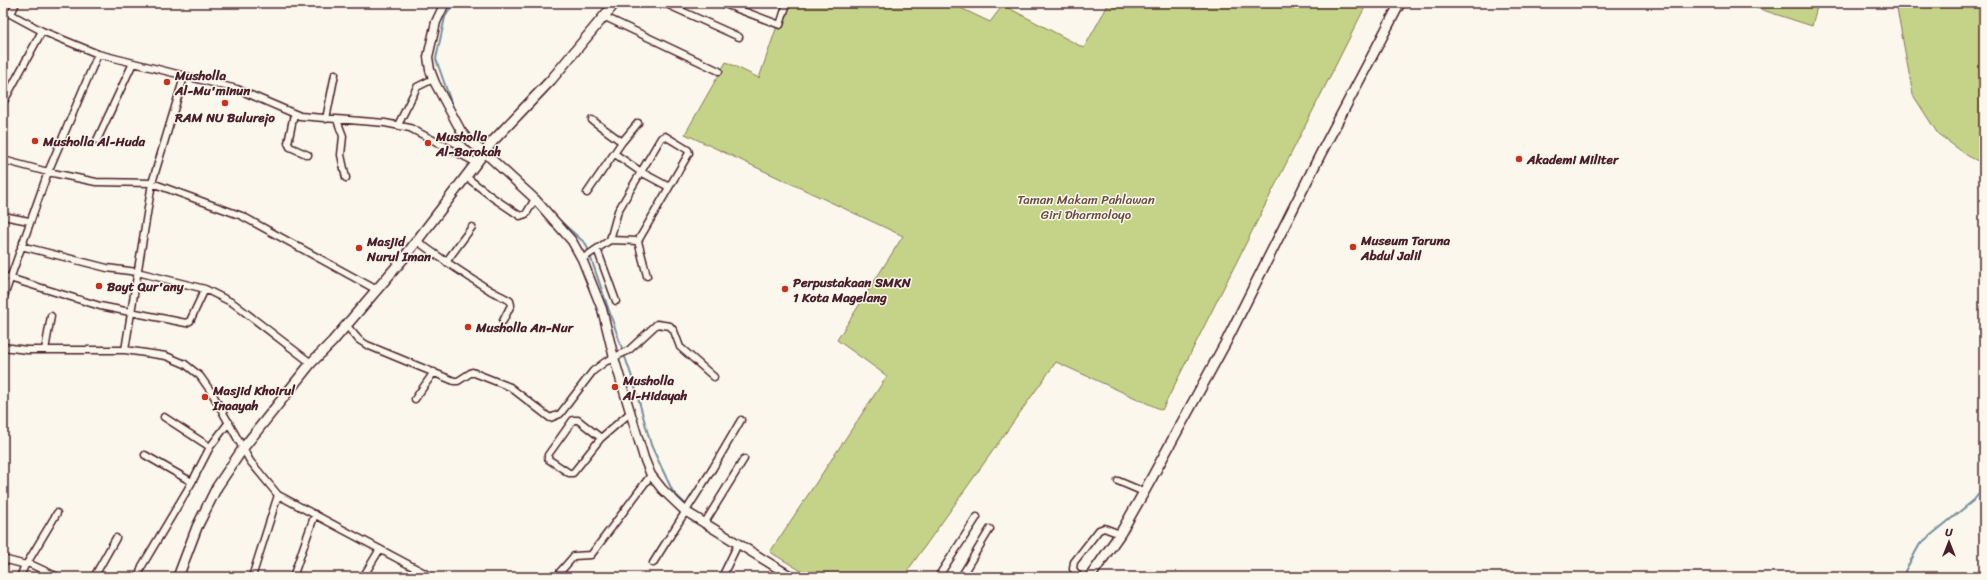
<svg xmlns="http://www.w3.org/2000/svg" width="1987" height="580" viewBox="0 0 1987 580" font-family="Sriracha,sans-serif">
  <rect width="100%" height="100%" fill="#fbf7ec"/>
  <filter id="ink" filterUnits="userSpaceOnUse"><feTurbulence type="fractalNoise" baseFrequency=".025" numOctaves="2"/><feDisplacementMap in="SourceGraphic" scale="8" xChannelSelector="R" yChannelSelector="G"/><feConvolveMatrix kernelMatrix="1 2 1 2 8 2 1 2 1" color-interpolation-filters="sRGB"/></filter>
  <g filter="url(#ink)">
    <!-- green -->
    <path fill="#c4d387" stroke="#877959" d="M785,3H950L990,22L1003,5L1084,48L1109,3H1367L1162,410L1056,362L903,577H811L770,552L887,376L837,340L903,236L685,134L726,62L759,78Z
      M1741,3H1818L1812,26Z
      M1896,3H1984V164L1968,156L1938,134L1913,95Z"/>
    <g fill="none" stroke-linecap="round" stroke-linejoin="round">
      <!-- stream -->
      <path stroke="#728f9e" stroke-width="2" d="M453,108L436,59L445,17L454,3
        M467,132L476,142
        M557,218L586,244L634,383L651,445L673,492L694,512
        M774,561L802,577
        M1905,577V571L1920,544L1974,500L1984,487"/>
      <!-- minor casing -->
      <g stroke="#4a1f2b" stroke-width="9">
        <path id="minor" d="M664,3L739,37
          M722,3L780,25L787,3
          M3,10L42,31
          M11,14L16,3
          M603,16L719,71
          M3,86L10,90
          M3,103L42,31L98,54L237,89L300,116L385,123L410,128L477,163
          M294,114L288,143L290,147L308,155
          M326,119L335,74
          M337,120L343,136L341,155L346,178
          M592,120L622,142
          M398,125L417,87L433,79
          M97,140L133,63
          M615,154L641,172L669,187
          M3,160L48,172L96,182L152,183L242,216L377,290
          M465,176L492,197L520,216L526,214L535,199
          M587,193L622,142L638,123
          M3,216L29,221
          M417,241C440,258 464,274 488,289C495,294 503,296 510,301L511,305L503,321
          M638,241L647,276
          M21,246L107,268L137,272L205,289L233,303L311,363
          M597,249L616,301
          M582,259L610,240L618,211L661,138L665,136L688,150L689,153L638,241L610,240
          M446,262L472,227
          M3,276L100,306L186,323L190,321L205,289
          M3,299L48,172L98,54
          M346,325L359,340L367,345L454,381H458L472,372L510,387L550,418L560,414L593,371L605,362L629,350L657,324L670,326L674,331L680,347L714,377
          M3,347L27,350H125L166,356L185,364L200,376L212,393L250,461L278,495L432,577
          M45,350L51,316
          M125,350L152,183L184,77
          M415,399L434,372
          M164,417L210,447
          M601,438L573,473H569L548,459V455L573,420H578L601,438L631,412
          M145,455L192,482
          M1118,481L1144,492
          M704,524L744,459
          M3,559L26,565L57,513
          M28,563L58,577
          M653,563L713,468L741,420
          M560,572L574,556L591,555L651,475
          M20,577L25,565
          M94,577L116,538
          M138,577L142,566L192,482L210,447L229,422
          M252,577L278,495
          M293,577L315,514
          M363,577L380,549
          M722,577L738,544
          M938,577L977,517
          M961,577L990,529
          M1079,577L1073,569L1074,562L1099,530L1104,528L1120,534"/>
      </g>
      <!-- tertiary casing -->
      <g stroke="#4a1f2b" stroke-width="11">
        <path id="tertiary" d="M445,3L436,22L428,57L430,70L435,83L461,131L469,141L485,153L535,199L572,241L582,259L602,309L614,358L644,458L651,475L662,489L685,511L792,577"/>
      </g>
      <!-- secondary casing -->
      <g stroke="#4a1f2b" stroke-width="12">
        <path id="secondary" d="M178,577L197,527L217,487L244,447L311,363L332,342L403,259L493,141L551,80L615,3
          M1090,577L1120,534L1144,492L1226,342L1321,153L1400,3"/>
      </g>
      <!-- minor -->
      <use href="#minor" stroke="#fbf7ec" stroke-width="6"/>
      <!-- tertiary -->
      <use href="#tertiary" stroke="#fbf7ec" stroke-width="8"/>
      <!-- secondary -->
      <use href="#secondary" stroke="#fbf7ec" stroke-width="9"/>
    </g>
  </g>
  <!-- markers -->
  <g fill="#c8321e" stroke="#fbf7ec" stroke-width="1.5">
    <circle cx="167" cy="82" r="4"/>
    <circle cx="225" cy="103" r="4"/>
    <circle cx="35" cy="141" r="4"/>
    <circle cx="428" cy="143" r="4"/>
    <circle cx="1519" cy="159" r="4"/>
    <circle cx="1353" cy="247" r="4"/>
    <circle cx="359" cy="248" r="4"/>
    <circle cx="99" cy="286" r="4"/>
    <circle cx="785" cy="289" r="4"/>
    <circle cx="468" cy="327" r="4"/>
    <circle cx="615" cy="387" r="4"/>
    <circle cx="205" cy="397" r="4"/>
  </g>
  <g text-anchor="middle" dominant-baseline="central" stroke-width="3" stroke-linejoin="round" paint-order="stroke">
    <!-- poi labels -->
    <g font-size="13" font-weight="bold" fill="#4a1f2b" stroke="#fbf7ec" text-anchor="start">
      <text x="175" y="75">Musholla<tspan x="175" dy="15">Al-Mu'minun</tspan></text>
      <text x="225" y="117" text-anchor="middle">RAM NU Bulurejo</text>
      <text x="436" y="136">Musholla<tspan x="436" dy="15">Al-Barokah</tspan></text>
      <text x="43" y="141">Musholla Al-Huda</text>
      <text x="1527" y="159">Akademi Militer</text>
      <text x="1361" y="240">Museum Taruna<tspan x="1361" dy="15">Abdul Jalil</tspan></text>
      <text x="367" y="241">Masjid<tspan x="367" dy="15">Nurul Iman</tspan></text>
      <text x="793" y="282">Perpustakaan SMKN<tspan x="793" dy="15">1 Kota Magelang</tspan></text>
      <text x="107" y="286">Bayt Qur'any</text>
      <text x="476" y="327">Musholla An-Nur</text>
      <text x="623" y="380">Musholla<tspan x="623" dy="15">Al-Hidayah</tspan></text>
      <text x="213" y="390">Masjid Khoirul<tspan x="213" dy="15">Inaayah</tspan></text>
    </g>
    <!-- park labels -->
    <g font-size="13" fill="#684c42" stroke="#fbf7ec">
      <text x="1086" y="199">Taman Makam Pahlawan<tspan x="1086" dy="15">Giri Dharmoloyo</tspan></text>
    </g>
  </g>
  <!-- margin -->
  <rect width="1987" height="580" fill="none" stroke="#fbf7ec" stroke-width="16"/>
  <rect x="8" y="8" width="1971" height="564" fill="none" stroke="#4a1f2b" stroke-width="1.5" filter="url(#ink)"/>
  <!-- north arrow -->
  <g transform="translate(1949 542)" stroke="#fbf7ec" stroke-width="3" paint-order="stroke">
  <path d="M0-3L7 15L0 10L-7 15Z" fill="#4a1f2b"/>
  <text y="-6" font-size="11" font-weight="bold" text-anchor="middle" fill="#4a1f2b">U</text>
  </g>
</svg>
